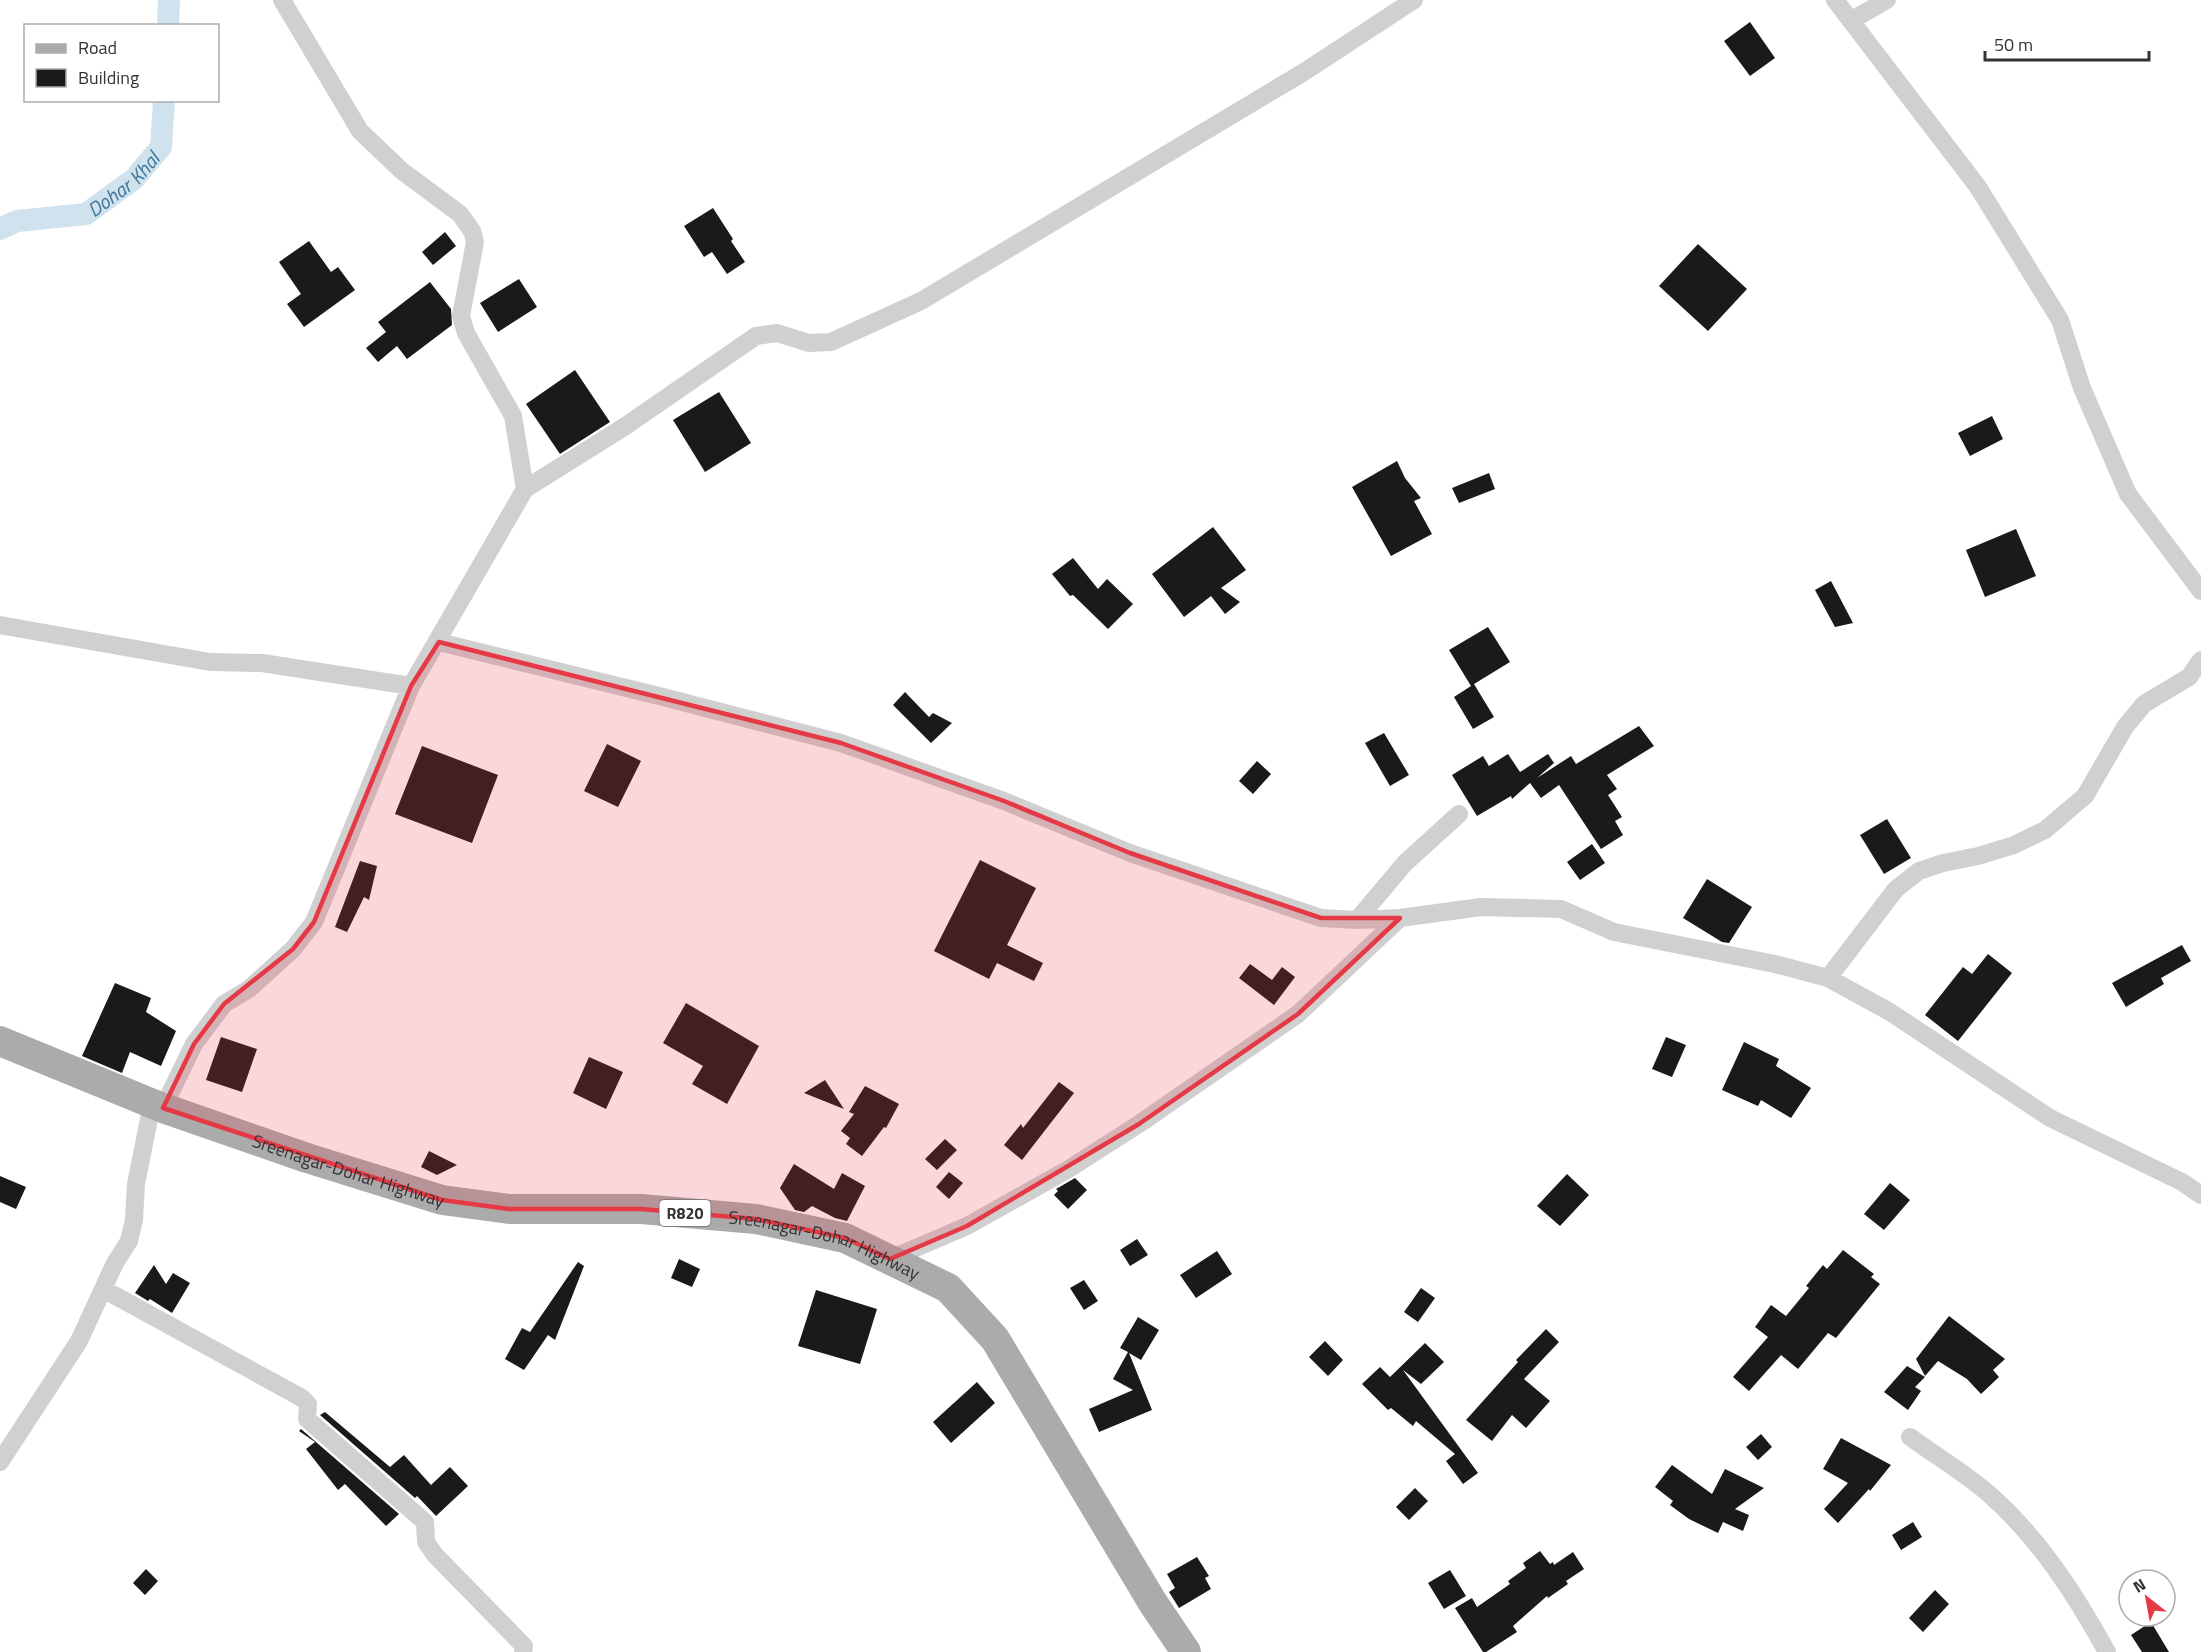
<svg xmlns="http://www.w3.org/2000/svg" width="2201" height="1652" viewBox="0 0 2201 1652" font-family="'Titillium Web',sans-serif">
  <rect width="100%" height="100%" fill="#fff"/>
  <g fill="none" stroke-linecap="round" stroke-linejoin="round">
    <!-- canal -->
    <g stroke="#cfe2ee" stroke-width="22">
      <path d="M168,26L169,0"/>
      <path id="s1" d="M0,229L17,221L86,214L134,179L161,147L164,100"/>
    </g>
  </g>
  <!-- building -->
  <path fill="#1a1a1a" d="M1750,22L1775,58L1750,76L1724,41Z
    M713,208L733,239L731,241L745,262L727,274L712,252L704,257L684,226Z
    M445,232L456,246L433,265L422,252Z
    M309,241L331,272L338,267L355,290L304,327L287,304L301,294L279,262Z
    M1698,244L1747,289L1708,331L1659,286Z
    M519,279L537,307L498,332L480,303Z
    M430,282L451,309L452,325L407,359L397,346L378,362L366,348L386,332L378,322Z
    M575,370L610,422L560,454L526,404Z
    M719,392L751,443L705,472L673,420Z
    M1992,416L2003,439L1970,456L1958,433Z
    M1397,461L1405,478L1421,498L1414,501L1432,534L1391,556L1352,487Z
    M1489,473L1495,489L1459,503L1452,488Z
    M1213,527L1246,570L1221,588L1240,602L1225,614L1211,596L1184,617L1152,574Z
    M2016,529L2036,576L1985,597L1966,550Z
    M1073,558L1098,589L1107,579L1133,604L1108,629L1073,595L1070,596L1052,574Z
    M1831,581L1853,623L1835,627L1815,590Z
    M1488,627L1510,662L1474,684L1494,717L1473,729L1454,697L1471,686L1449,650Z
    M905,692L929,717L933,713L952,723L931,743L893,705Z
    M1639,726L1654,746L1607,775L1617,789L1608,795L1622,817L1615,821L1623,835L1601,849L1559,785L1541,798L1530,783L1512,799L1511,796L1477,816L1452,775L1483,756L1489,766L1508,754L1520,772L1548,754L1554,763L1537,778L1571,756L1576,764Z
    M1384,733L1409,775L1390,786L1365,743Z
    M607,744L641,761L618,807L584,791Z
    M422,746L498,775L472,843L395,814Z
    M1257,761L1271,774L1253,794L1239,781Z
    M1887,819L1911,858L1884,874L1860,835Z
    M1592,844L1605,863L1580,880L1567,862Z
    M980,860L1036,888L1007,945L1043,963L1034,981L997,963L989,979L934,951Z
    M360,861L377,866L369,900L364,897L347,932L335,927Z
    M1707,879L1752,907L1729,943L1722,942L1683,918Z
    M2182,945L2191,961L2161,978L2164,984L2126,1007L2112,983Z
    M1988,954L2012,973L1958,1041L1925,1015L1963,967L1972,974Z
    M1250,964L1272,980L1282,967L1295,977L1274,1005L1239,978Z
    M115,983L151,998L146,1012L176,1031L161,1066L130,1052L122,1073L82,1056Z
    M686,1003L759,1046L727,1104L692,1084L703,1066L663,1043Z
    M221,1037L257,1049L242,1092L206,1080Z
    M1666,1037L1686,1045L1672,1077L1652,1069Z
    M1744,1042L1779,1059L1776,1066L1811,1088L1791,1118L1761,1100L1758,1106L1722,1090Z
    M589,1057L623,1072L606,1109L573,1093Z
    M825,1080L844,1109L804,1093Z
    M1059,1082L1074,1093L1022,1160L1004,1145L1021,1124L1023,1128Z
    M865,1086L899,1104L886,1128L884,1127L862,1156L846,1144L850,1138L841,1131L854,1114L849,1112Z
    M945,1139L957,1150L937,1170L925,1159Z
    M429,1151L457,1165L437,1175L421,1167Z
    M794,1164L834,1189L842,1173L865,1186L847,1221L835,1218L812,1206L804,1212L795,1210L780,1188Z
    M949,1172L963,1183L949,1199L936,1187Z
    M1567,1174L1589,1195L1560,1226L1537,1206Z
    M0,1176L26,1187L16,1209L0,1202Z
    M1075,1178L1087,1190L1068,1209L1054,1195L1058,1191L1056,1189Z
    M1890,1183L1910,1200L1884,1230L1864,1214Z
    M1137,1239L1148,1255L1130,1266L1120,1250Z
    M1843,1250L1874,1274L1871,1277L1880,1284L1836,1338L1828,1333L1798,1369L1781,1355L1749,1391L1733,1377L1768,1337L1755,1327L1771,1305L1786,1316L1809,1288L1806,1286L1823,1265L1827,1269Z
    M1217,1251L1232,1274L1196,1298L1180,1275Z
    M679,1259L700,1269L692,1287L671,1278Z
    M578,1262L584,1266L555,1340L548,1335L524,1370L505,1359L522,1328L530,1332Z
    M154,1265L166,1284L173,1273L190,1283L172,1313L150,1299L148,1301L135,1293Z
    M1084,1280L1098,1301L1084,1310L1070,1288Z
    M1421,1288L1435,1298L1418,1322L1404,1312Z
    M816,1290L877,1309L860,1364L798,1346Z
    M1949,1316L2005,1359L1993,1370L1999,1377L1981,1394L1967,1379L1938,1361L1925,1376L1916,1359Z
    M1138,1317L1159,1330L1141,1360L1129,1353L1152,1410L1099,1432L1089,1409L1133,1390L1113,1379L1128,1352L1120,1348Z
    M1546,1329L1559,1342L1524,1379L1550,1401L1526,1428L1512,1415L1492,1441L1466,1420L1518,1362L1516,1360Z
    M1325,1341L1343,1360L1328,1376L1309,1357Z
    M1425,1343L1444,1362L1421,1384L1403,1370L1478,1473L1463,1484L1446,1461L1455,1454L1416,1421L1413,1426L1391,1408L1388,1410L1362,1384L1380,1367L1390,1377Z
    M1907,1366L1925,1377L1915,1387L1921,1391L1908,1410L1884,1392Z
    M977,1382L995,1403L951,1443L933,1422Z
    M325,1412L390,1467L404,1455L431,1485L450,1467L468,1486L436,1516L417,1496L415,1498L320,1415Z
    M301,1429L399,1514L386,1526L345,1484L338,1490L306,1449L315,1442L299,1431Z
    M1761,1434L1772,1447L1758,1460L1746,1447Z
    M1841,1438L1891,1465L1870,1491L1869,1489L1838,1523L1824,1509L1848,1483L1823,1469Z
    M1672,1465L1712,1494L1725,1469L1764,1488L1735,1509L1749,1515L1743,1531L1723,1522L1718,1533L1689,1519L1670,1505L1673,1501L1655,1487Z
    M1415,1488L1428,1501L1409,1520L1396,1507Z
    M1913,1522L1922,1537L1901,1550L1892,1535Z
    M1540,1551L1550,1564L1553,1562L1554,1565L1573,1552L1584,1569L1566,1581L1568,1584L1548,1598L1547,1596L1513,1626L1517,1632L1486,1652H1483L1455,1608L1472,1598L1477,1607L1510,1584L1508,1581L1526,1568L1523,1563Z
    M1197,1557L1209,1576L1205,1578L1211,1589L1179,1608L1169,1592L1175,1588L1167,1574Z
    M146,1569L158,1581L145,1595L133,1583Z
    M1450,1570L1466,1596L1444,1609L1428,1583Z
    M1935,1590L1949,1604L1923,1632L1909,1618Z
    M2151,1622L2169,1652H2142L2131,1635Z"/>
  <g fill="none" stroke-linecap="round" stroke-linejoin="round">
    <!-- minor -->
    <path stroke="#d0d0d0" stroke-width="18" d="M282,0L360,131L402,171L460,214L472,231L475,242L461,316L466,333L513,416L525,489
      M1835,0L1978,187L2060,320L2082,388L2128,494L2201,591
      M1852,20L1887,0
      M0,625L210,662L262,663L411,686L525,489L624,427L756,336L777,333L809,343L831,342L921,301L1304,72L1414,0
      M439,642L659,696L841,743L1004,801L1130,853L1321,918L1357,920L1400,918L1481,907L1561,909L1614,932L1775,964L1828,978L1890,1012L2050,1118L2182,1182L2201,1195
      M1357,920L1405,863L1459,814
      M1828,978L1896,889L1919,871L1943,863L1978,856L2014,845L2045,830L2085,796L2125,727L2144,704L2189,677L2201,660
      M163,1108L194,1044L224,1004L249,989L293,949L314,922L411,686
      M890,1259L967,1226L1067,1170L1139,1124L1298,1014L1400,918
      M103,1289L302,1398L308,1404L307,1419L425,1522L426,1542L435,1555L524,1646L523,1652
      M1910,1437C1936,1456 1965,1473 1989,1494C2039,1538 2075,1594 2107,1652
      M0,1462L79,1341L115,1263L129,1241L134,1220L136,1184L152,1104"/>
    <!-- primary -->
    <path stroke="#ababab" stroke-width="30" id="s2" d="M0,1041L163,1108L307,1158L442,1200L509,1209H641L756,1219L845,1238L948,1288L995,1339L1153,1603L1186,1652"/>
  </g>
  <!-- marked area -->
  <path fill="#e63946" fill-opacity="0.2" stroke="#e63946" stroke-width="4.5" stroke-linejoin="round" d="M439,642L841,743L1004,801L1130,853L1321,918H1400L1298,1014L1139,1124L967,1226L890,1259L845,1238L756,1219L641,1209H509L442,1200L163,1108L194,1044L224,1004L293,949L314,922L411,686Z"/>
  <g text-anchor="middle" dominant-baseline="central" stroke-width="6" stroke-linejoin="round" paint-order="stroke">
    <!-- shield labels -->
    <rect fill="#fff" stroke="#707070" stroke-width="1.5" x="659.5" y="1200" width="51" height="26" rx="4.5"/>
    <g font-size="16" font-weight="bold" fill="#333">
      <text x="685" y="1213">R820</text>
    </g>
    <!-- street labels -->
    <g font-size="18" fill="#333" stroke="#fff">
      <text stroke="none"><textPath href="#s2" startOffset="372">Sreenagar-Dohar Highway</textPath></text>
      <text stroke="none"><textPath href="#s2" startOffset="858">Sreenagar-Dohar Highway</textPath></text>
    </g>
    <!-- water labels -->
    <g font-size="20" font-style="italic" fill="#3f7597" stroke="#fff">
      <text stroke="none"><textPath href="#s1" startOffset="136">Dohar Khal</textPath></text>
    </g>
  </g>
  <!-- legend -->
  <rect x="24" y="24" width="195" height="78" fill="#ffffff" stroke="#adadad" stroke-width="1.5"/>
  <rect x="36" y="44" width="30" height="9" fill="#ababab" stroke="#adadad" stroke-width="1.5"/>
  <text x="78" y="54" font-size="18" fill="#333333">Road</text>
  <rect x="36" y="69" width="30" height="18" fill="#1a1a1a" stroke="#adadad" stroke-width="1.5"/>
  <text x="78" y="84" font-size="18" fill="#333333">Building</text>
  <!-- north arrow -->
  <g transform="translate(2147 1598) rotate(329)"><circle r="28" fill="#ffffff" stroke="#adadad" stroke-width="1.5"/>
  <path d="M0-4.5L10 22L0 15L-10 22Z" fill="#e63946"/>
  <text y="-9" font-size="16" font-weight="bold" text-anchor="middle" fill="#333333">N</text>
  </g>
  <!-- scale -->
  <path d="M1985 51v9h164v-9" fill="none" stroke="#333333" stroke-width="3"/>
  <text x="1994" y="51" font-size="18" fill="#333333" stroke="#ffffff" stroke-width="4.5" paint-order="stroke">50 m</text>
</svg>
